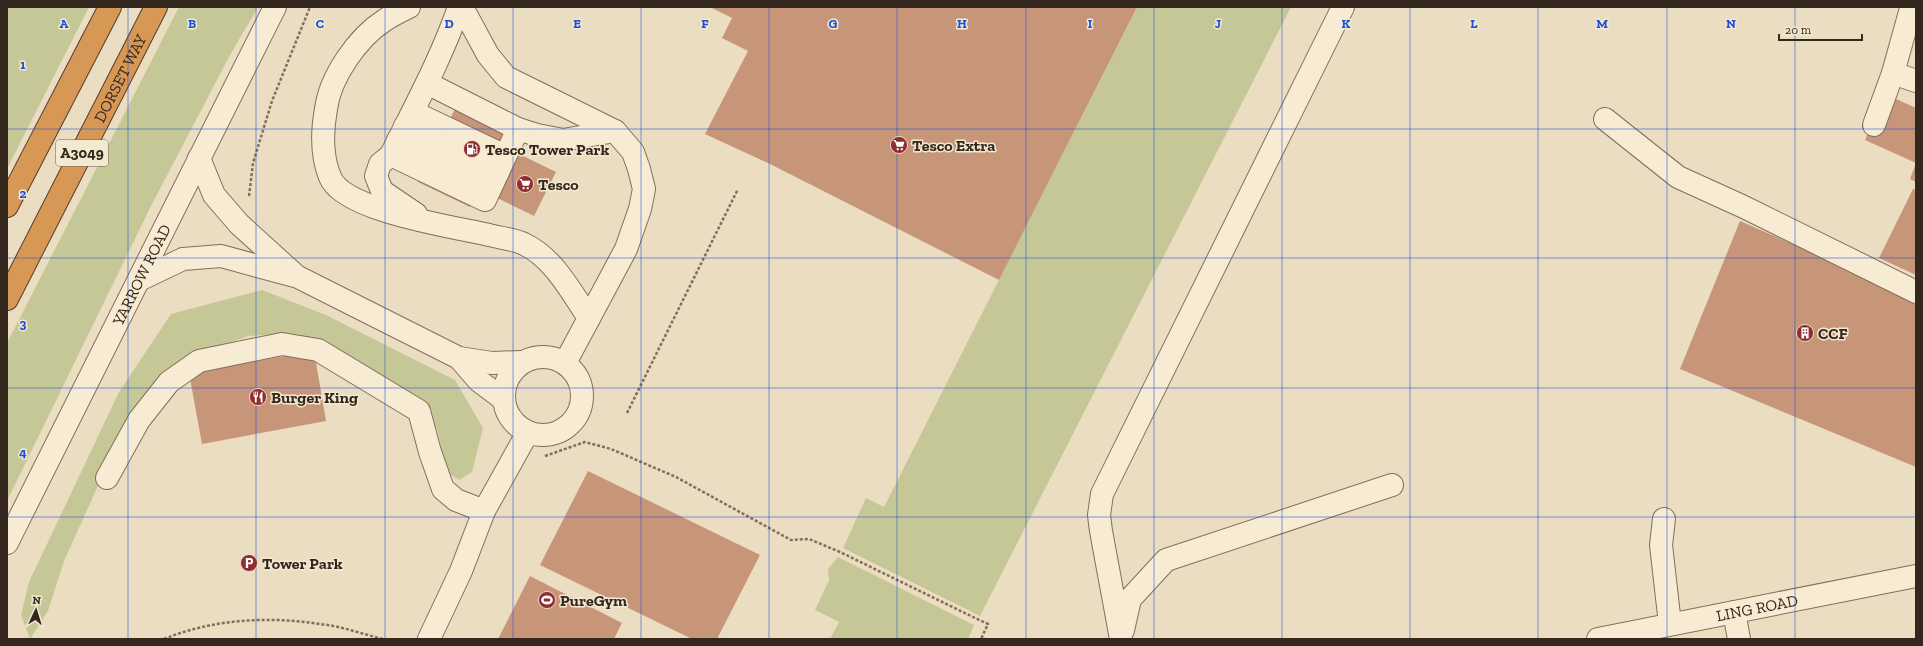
<svg xmlns="http://www.w3.org/2000/svg" width="1923" height="646" viewBox="0 0 1923 646" font-family="'Zilla Slab',serif">
  <rect width="100%" height="100%" fill="#ebddc1"/>
  <!-- green -->
  <path fill="#c5c896" d="M7,7H89L7,169Z
    M179,7H258L230,55L151,206L7,501V343Z
    M1137,7H1291L980,616L843,548L866,498L884,507Z
    M262,290L326,315L455,380L483,428L472,472L459,480L447,472L437,429L424,404L372,370L291,333L249,336L194,355L131,413L64,561L48,611L30,639L21,615L29,582L119,392L171,314Z
    M838,557L974,625L968,639H830L839,622L815,610L829,580L828,569Z"/>
  <!-- building -->
  <path fill="#c79679" d="M710,7H1137L999,280L768,163L705,134L748,51L722,38L732,18Z
    M1885,94L1916,108V163L1865,140Z
    M462,95L513,121L515,152L556,172L534,216L479,189L470,207L418,182Z
    M1916,163V182L1910,179Z
    M1913,189L1916,190V275L1879,258Z
    M1740,221L1916,298V467L1680,369Z
    M314,351L326,421L202,444L189,373Z
    M588,471L760,555L717,639H692L540,565Z
    M530,576L622,623L614,639H498Z"/>
  <g fill="none" stroke-linecap="round" stroke-linejoin="round">
    <!-- minor casing -->
    <g stroke="#846e5a" stroke-width="24">
      <g id="minor">
        <path d="M409,7C401,11 392,15 385,20C358,37 330,77 326,109C322,131 321,155 330,177C343,211 455,227 489,235C500,238 514,239 524,244C554,258 571,292 589,318"/>
        <path d="M462,7L488,55L506,77L615,131L633,152L639,169L644,189L640,209L626,249L565,363"/>
        <path d="M1910,12L1893,73L1916,81"/>
        <path d="M427,83L518,129L537,135L563,140L615,131"/>
        <path d="M413,112L505,156"/>
        <path d="M1605,119L1678,177L1744,207L1916,292"/>
        <path d="M1874,125L1893,73"/>
        <path d="M405,126L498,172"/>
        <path d="M398,140L491,186"/>
        <path d="M391,155L485,200L518,129"/>
        <path d="M199,158L214,195L239,224L294,274"/>
        <path d="M416,214L382,191L376,176L380,164L391,155C415,106 441,59 459,7"/>
        <path d="M139,280L183,259L221,256L298,277L459,358L492,363L521,362"/>
        <circle cx="543" cy="396" r="39"/>
        <path d="M459,358L479,381L503,399"/>
        <path d="M107,478L139,420L169,382L199,361L282,344L318,350L419,411L430,452L443,489L456,500L484,511"/>
        <path d="M1664,519L1661,545L1670,624"/>
        <path id="s1" d="M7,543L275,7"/>
        <path d="M1734,612L1739,639"/>
        <path d="M1123,630L1130,599L1166,560L1392,485"/>
        <path d="M429,639L461,571L484,511L528,432"/>
        <path d="M1121,639L1101,531L1099,515L1102,494L1343,7"/>
        <path id="s2" d="M1598,639L1916,576"/>
      </g>
    </g>
    <!-- highway casing -->
    <g stroke="#513d2e" stroke-width="24">
      <g id="highway">
        <path d="M7,206L110,7"/>
        <path id="s3" d="M7,299L156,7"/>
      </g>
    </g>
    <!-- path -->
    <path stroke="#846e5a" stroke-width="2.5" stroke-dasharray="3 2" stroke-linecap="butt" d="M249,196L253,163L272,101L310,7
      M627,413L738,189
      M545,456L585,442L611,449L676,477L791,540L809,539L840,552L973,617L988,624L981,639
      M164,639C213,619 268,616 320,624C341,626 362,634 383,639"/>
    <!-- minor -->
    <use href="#minor" stroke="#f7ebd4" stroke-width="22"/>
    <!-- highway -->
    <use href="#highway" stroke="#d79856" stroke-width="22"/>
  </g>
  <!-- grid -->
  <path fill="none" stroke="#1d4ed8" stroke-width="1" stroke-opacity="0.55" d="M128,7V639M256,7V639M385,7V639M513,7V639M641,7V639M769,7V639M897,7V639M1026,7V639M1154,7V639M1282,7V639M1410,7V639M1538,7V639M1667,7V639M1795,7V639M7,129H1916M7,258H1916M7,388H1916M7,517H1916"/>
  <!-- icons -->
  <defs>
    <g id="supermarket-disc" transform="scale(0.9)"><circle r="9.5" fill="#8f2d32" stroke="#f3e8d0"/><path d="M-6-5.5h2.5l.6 2H6L4.5 2H-2.5L-4.4-4H-6ZM-1.5 3.2a1.3 1.3 0 1 0 .1 0ZM3 3.2a1.3 1.3 0 1 0 .1 0Z" fill="#fff"/></g>
    <g id="fuel-disc" transform="scale(0.9)"><circle r="9.5" fill="#8f2d32" stroke="#f3e8d0"/><path d="M-5.5-6h7V0h2V4h1.3V-2.5L3-4.5l.8-.8L6-3V5H2.5V1h-1V6h-7ZM-4.2-4.7v3.2H.2V-4.7Z" fill="#fff"/></g>
    <g id="building-disc" transform="scale(0.9)"><circle r="9.5" fill="#8f2d32" stroke="#f3e8d0"/><path d="M-4-6H4V6H1V3H-1V6H-4ZM-2.5-4.3h1.7v1.8h-1.7ZM.8-4.3h1.7v1.8H.8ZM-2.5-1h1.7V.8h-1.7ZM.8-1h1.7V.8H.8Z" fill="#fff"/></g>
    <g id="restaurant-disc" transform="scale(0.9)"><circle r="9.5" fill="#8f2d32" stroke="#f3e8d0"/><path d="M-5-6h1v4h1v-4h1v4h1v-4h1v5L-1.5 .5V6h-2V.5L-5-1ZM5-6V6H3V1.5H1.5Q1.5-4 5-6Z" fill="#fff"/></g>
    <g id="parking-disc" transform="scale(0.9)"><circle r="9.5" fill="#8f2d32" stroke="#f3e8d0"/><path d="M-3.5-5.5H1a3.5 3.5 0 0 1 0 7H-1V5.5H-3.5ZM-1-3.4V-.6H.8a1.4 1.4 0 0 0 0-2.8Z" fill="#fff"/></g>
    <g id="stadium-disc" transform="scale(0.9)"><circle r="9.5" fill="#8f2d32" stroke="#f3e8d0"/><path d="M0-5a6.5 5 0 1 0 0 10a6.5 5 0 1 0 0-10ZM-3.5-1.8h7v3.6h-7Z" fill="#fff"/></g>
  </defs>
  <g fill-rule="evenodd">
    <use href="#supermarket-disc" x="899" y="145"/>
    <use href="#fuel-disc" x="472" y="149"/>
    <use href="#supermarket-disc" x="525" y="184"/>
    <use href="#building-disc" x="1805" y="333"/>
    <use href="#restaurant-disc" x="258" y="397"/>
    <use href="#parking-disc" x="249" y="563"/>
    <use href="#stadium-disc" x="547" y="600"/>
  </g>
  <g text-anchor="middle" dominant-baseline="central" stroke-width="3" stroke-linejoin="round" paint-order="stroke">
    <!-- shield labels -->
    <rect fill="#f3e8d0" stroke="#6d6153" stroke-width="1" x="56" y="140" width="52" height="26" rx="3"/>
    <g font-size="15" font-weight="bold" fill="#34271d">
      <text x="82" y="153">A3049</text>
    </g>
    <!-- street labels -->
    <g font-size="16" fill="#34271d" stroke="#f3e8d0">
      <text stroke="none"><textPath href="#s3" startOffset="248">DORSET WAY</textPath></text>
      <text stroke="none"><textPath href="#s1" startOffset="300">YARROW ROAD</textPath></text>
      <text stroke="none"><textPath href="#s2" startOffset="162">LING ROAD</textPath></text>
    </g>
    <!-- poi labels -->
    <g font-size="16" font-weight="bold" fill="#34271d" stroke="#f3e8d0" text-anchor="start">
      <text x="912" y="145">Tesco Extra</text>
      <text x="485" y="149">Tesco Tower Park</text>
      <text x="538" y="184">Tesco</text>
      <text x="1818" y="333">CCF</text>
      <text x="271" y="397">Burger King</text>
      <text x="262" y="563">Tower Park</text>
      <text x="560" y="600">PureGym</text>
    </g>
  </g>
  <g font-size="13" text-anchor="middle" font-weight="bold" fill="#1d4ed8" stroke="#f3e8d0" stroke-width="3" stroke-linejoin="round" paint-order="stroke">
    <text x="64" y="28">A</text>
    <text x="192" y="28">B</text>
    <text x="320" y="28">C</text>
    <text x="449" y="28">D</text>
    <text x="577" y="28">E</text>
    <text x="705" y="28">F</text>
    <text x="833" y="28">G</text>
    <text x="962" y="28">H</text>
    <text x="1090" y="28">I</text>
    <text x="1218" y="28">J</text>
    <text x="1346" y="28">K</text>
    <text x="1474" y="28">L</text>
    <text x="1602" y="28">M</text>
    <text x="1731" y="28">N</text>
    <text x="23" y="69">1</text>
    <text x="23" y="198">2</text>
    <text x="23" y="328">3</text>
    <text x="23" y="457">4</text>
  </g>
  <!-- border -->
  <rect width="1923" height="646" fill="none" stroke="#34271d" stroke-width="16"/>
  <!-- north arrow -->
  <g transform="translate(36 610) rotate(4)" stroke="#f3e8d0" stroke-width="3" paint-order="stroke">
  <path d="M0-3L7 15L0 10L-7 15Z" fill="#34271d"/>
  <text y="-6" font-size="11" font-weight="bold" text-anchor="middle" fill="#34271d">N</text>
  </g>
  <!-- scale -->
  <path d="M1779 34v6h83v-6" fill="none" stroke="#34271d" stroke-width="2"/>
  <text x="1785" y="34" font-size="12" fill="#34271d" stroke="#f3e8d0" stroke-width="3" paint-order="stroke">20 m</text>
</svg>
